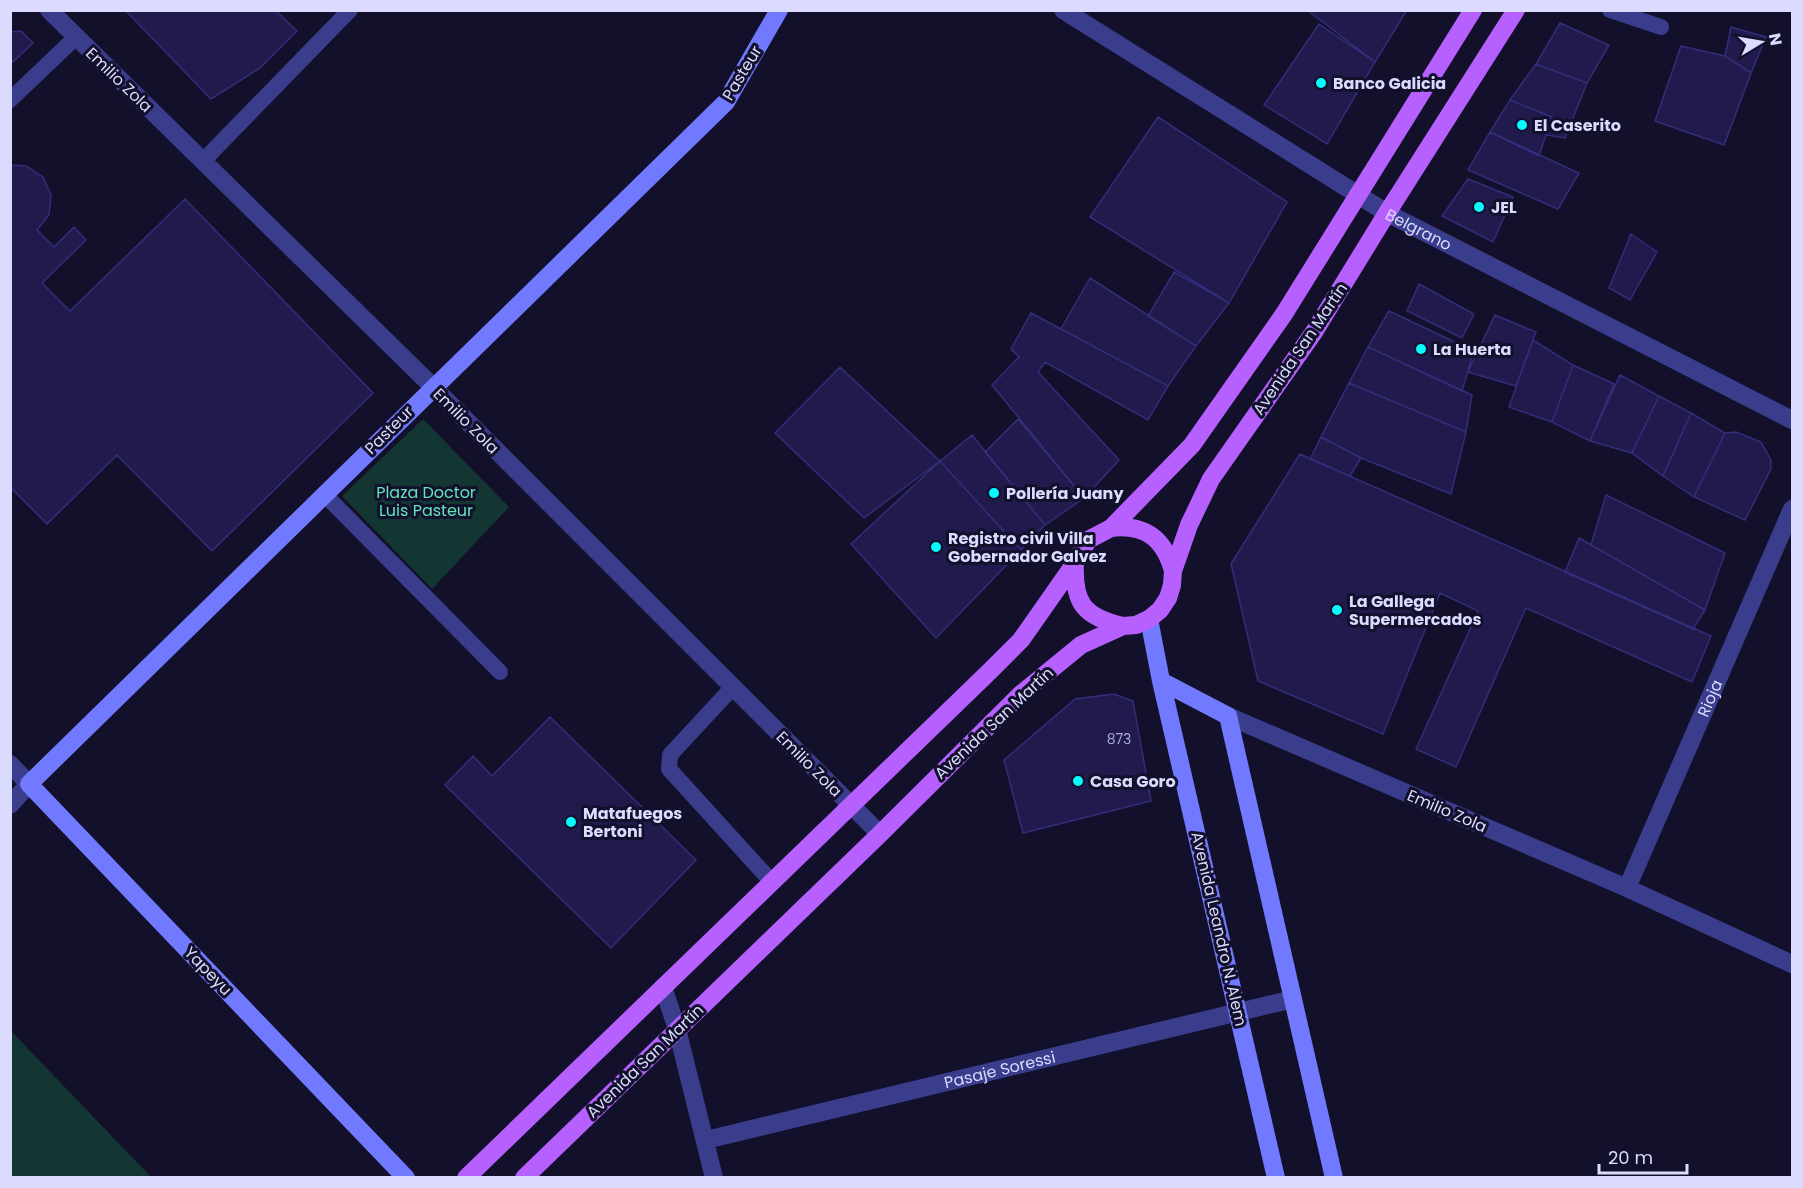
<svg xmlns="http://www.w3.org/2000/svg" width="1803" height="1188" viewBox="0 0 1803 1188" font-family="Poppins,sans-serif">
  <rect width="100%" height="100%" fill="#12102b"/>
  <!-- green -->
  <path fill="#133632" d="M423,419L509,507L432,589L342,496Z
    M10,1031H11L151,1177H11Z"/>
  <!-- building -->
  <path fill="#211b4d" stroke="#352c7a" stroke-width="1.5" d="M125,10H275L297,31L260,68L211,99Z
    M1307,10H1407L1375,62Z
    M1560,23L1609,45L1587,83L1536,64Z
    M1319,24L1375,62L1327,144L1264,105Z
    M1731,27L1766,37L1751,73L1725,56Z
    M21,31L33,43L13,62L10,59V32Z
    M1681,46L1725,56L1751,73L1724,145L1655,121Z
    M1536,64L1587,83L1565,138L1546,135L1552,117L1510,100Z
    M1510,100L1552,117L1539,156L1490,132Z
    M1158,117L1287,202L1229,303L1090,217Z
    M1490,132L1579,173L1558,209L1468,170Z
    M10,165L26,166L43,177L51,195L49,215L37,230L54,247L74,227L86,240L42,283L70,311L185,199L373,393L212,551L117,455L47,524L10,487Z
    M1468,179L1513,197L1493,242L1442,216Z
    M1631,234L1657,252L1630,300L1609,288Z
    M1174,272L1229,303L1196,346L1148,316Z
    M1090,278L1196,346L1168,386L1061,329Z
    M1419,284L1474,314L1462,338L1407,311Z
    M1389,311L1474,351L1462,391L1368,347Z
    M1031,313L1168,386L1148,420L1045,362L1038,372L1119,460L1084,498L992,385L1019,357L1011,349Z
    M1495,315L1536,332L1516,386L1468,372Z
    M1533,340L1573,365L1552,422L1509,407Z
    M1368,347L1472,395L1466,432L1349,383Z
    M1573,365L1614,384L1590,441L1552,422Z
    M840,367L940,461L864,518L775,433Z
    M1620,375L1659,396L1632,453L1590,441Z
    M1349,383L1466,432L1451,494L1361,458L1321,437Z
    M1659,396L1691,413L1663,476L1632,453Z
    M1691,413L1725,433L1694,497L1663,476Z
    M1018,419L1084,498L1045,525L985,452Z
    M1736,432L1761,442L1771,460V469L1745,520L1694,497L1725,433Z
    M972,435L1045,525L1021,550L940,461Z
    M1321,437L1361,458L1350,476L1310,459Z
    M1300,454L1711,636L1692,682L1526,608L1456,767L1416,749L1478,611L1440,593L1383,734L1258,681L1231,564Z
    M940,461L1021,550L936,638L851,544Z
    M1606,495L1725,553L1705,610L1591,545Z
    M1579,538L1705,610L1693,629L1565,572Z
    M1114,694L1133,701L1151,801L1023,833L1004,760L1075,699Z
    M550,717L696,860L611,948L445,785L473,756L492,776Z"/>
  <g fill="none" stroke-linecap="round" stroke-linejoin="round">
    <!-- lane -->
    <path stroke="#393d8c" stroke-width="16" d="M1610,10L1661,27
      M10,100L76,37
      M203,161L350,10
      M324,494L500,672
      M733,687L670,755L669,769L771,881"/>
    <!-- street -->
    <g stroke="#393d8c" stroke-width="18">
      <path d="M49,10L433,387L880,834"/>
      <path id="s1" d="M1063,10L1387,213L1792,420"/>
      <path d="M1228,716L1627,888L1792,964"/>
      <path d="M10,764L29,784L10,805"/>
      <path id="s2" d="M1627,888L1792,509"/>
      <path d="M663,987L677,1029L714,1178"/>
      <path id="s3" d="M706,1140L1293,999"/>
    </g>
    <!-- secondary -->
    <path stroke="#717aff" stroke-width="18" d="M1149,619L1161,681L1228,716L1334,1178
      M1161,681L1276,1178
      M406,1178L29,784L726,102L779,10"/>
    <!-- primary -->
    <path stroke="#b661ff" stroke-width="18" d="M1111,528C1145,524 1164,538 1173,571
      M1075,563C1073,603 1084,617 1123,626
      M466,1178L990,671L1021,640L1075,563L1088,540L1111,528L1192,445L1284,314L1473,10
      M524,1178L880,834L1021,694L1081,645L1123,626L1136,625L1149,619L1160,610L1168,598L1172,585L1173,571L1189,525L1211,479L1314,332L1387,213L1516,10"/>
  </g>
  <!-- markers -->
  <g fill="#06fcff" stroke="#12102b" stroke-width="2">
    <circle cx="1321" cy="83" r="6"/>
    <circle cx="1522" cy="125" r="6"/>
    <circle cx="1479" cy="207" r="6"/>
    <circle cx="1421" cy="349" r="6"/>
    <circle cx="994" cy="493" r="6"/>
    <circle cx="936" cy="547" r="6"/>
    <circle cx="1337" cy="610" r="6"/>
    <circle cx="1078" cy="781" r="6"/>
    <circle cx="571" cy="822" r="6"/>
  </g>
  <g text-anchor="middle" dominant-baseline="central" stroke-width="6" stroke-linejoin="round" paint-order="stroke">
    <!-- number labels -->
    <g font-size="14" fill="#acaad2">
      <text x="1119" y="739">873</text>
    </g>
    <!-- street labels -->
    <g font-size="16" fill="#dbdaff" stroke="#12102b">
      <text transform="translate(742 73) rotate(-59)">Pasteur</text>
      <text transform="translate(119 80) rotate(44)">Emilio Zola</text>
      <text stroke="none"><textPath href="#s1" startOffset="418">Belgrano</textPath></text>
      <text transform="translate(1300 349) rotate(-56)">Avenida San Martín</text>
      <text transform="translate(466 421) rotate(45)">Emilio Zola</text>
      <text transform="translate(389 430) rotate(-45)">Pasteur</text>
      <text stroke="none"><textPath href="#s2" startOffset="207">Rioja</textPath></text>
      <text transform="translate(994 723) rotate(-43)">Avenida San Martín</text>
      <text transform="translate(809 764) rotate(45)">Emilio Zola</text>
      <text transform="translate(1447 811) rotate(23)">Emilio Zola</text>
      <text transform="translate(1219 929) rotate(77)">Avenida Leandro N. Alem</text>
      <text transform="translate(208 971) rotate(46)">Yapeyu</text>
      <text transform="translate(645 1061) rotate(-44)">Avenida San Martín</text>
      <text stroke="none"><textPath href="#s3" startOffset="302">Pasaje Soressi</textPath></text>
    </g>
    <!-- poi labels -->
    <g font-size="16" font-weight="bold" fill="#dbdaff" stroke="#12102b" text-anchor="start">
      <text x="1333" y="83">Banco Galicia</text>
      <text x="1534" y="125">El Caserito</text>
      <text x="1491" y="207">JEL</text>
      <text x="1433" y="349">La Huerta</text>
      <text x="1006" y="493">Pollería Juany</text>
      <text x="948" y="538">Registro civil Villa<tspan x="948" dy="18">Gobernador Galvez</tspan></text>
      <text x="1349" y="601">La Gallega<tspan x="1349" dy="18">Supermercados</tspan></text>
      <text x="1090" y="781">Casa Goro</text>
      <text x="583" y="813">Matafuegos<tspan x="583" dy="18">Bertoni</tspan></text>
    </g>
    <!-- park labels -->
    <g font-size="16" fill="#60e6b9" stroke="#12102b">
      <text x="426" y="492">Plaza Doctor<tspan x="426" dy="18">Luis Pasteur</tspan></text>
    </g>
  </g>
  <!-- border -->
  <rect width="1803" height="1188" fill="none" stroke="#dbdaff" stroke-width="24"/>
  <!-- north arrow -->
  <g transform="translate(1761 42) rotate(79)" stroke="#12102b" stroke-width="4.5" paint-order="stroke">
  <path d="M0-4.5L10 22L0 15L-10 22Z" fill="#dbdaff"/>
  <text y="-9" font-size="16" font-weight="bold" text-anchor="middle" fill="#dbdaff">N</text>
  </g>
  <!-- scale -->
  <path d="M1599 1164v9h88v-9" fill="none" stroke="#dbdaff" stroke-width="3"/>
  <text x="1608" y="1164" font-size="18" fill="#dbdaff" stroke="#12102b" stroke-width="4.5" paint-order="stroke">20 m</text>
</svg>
